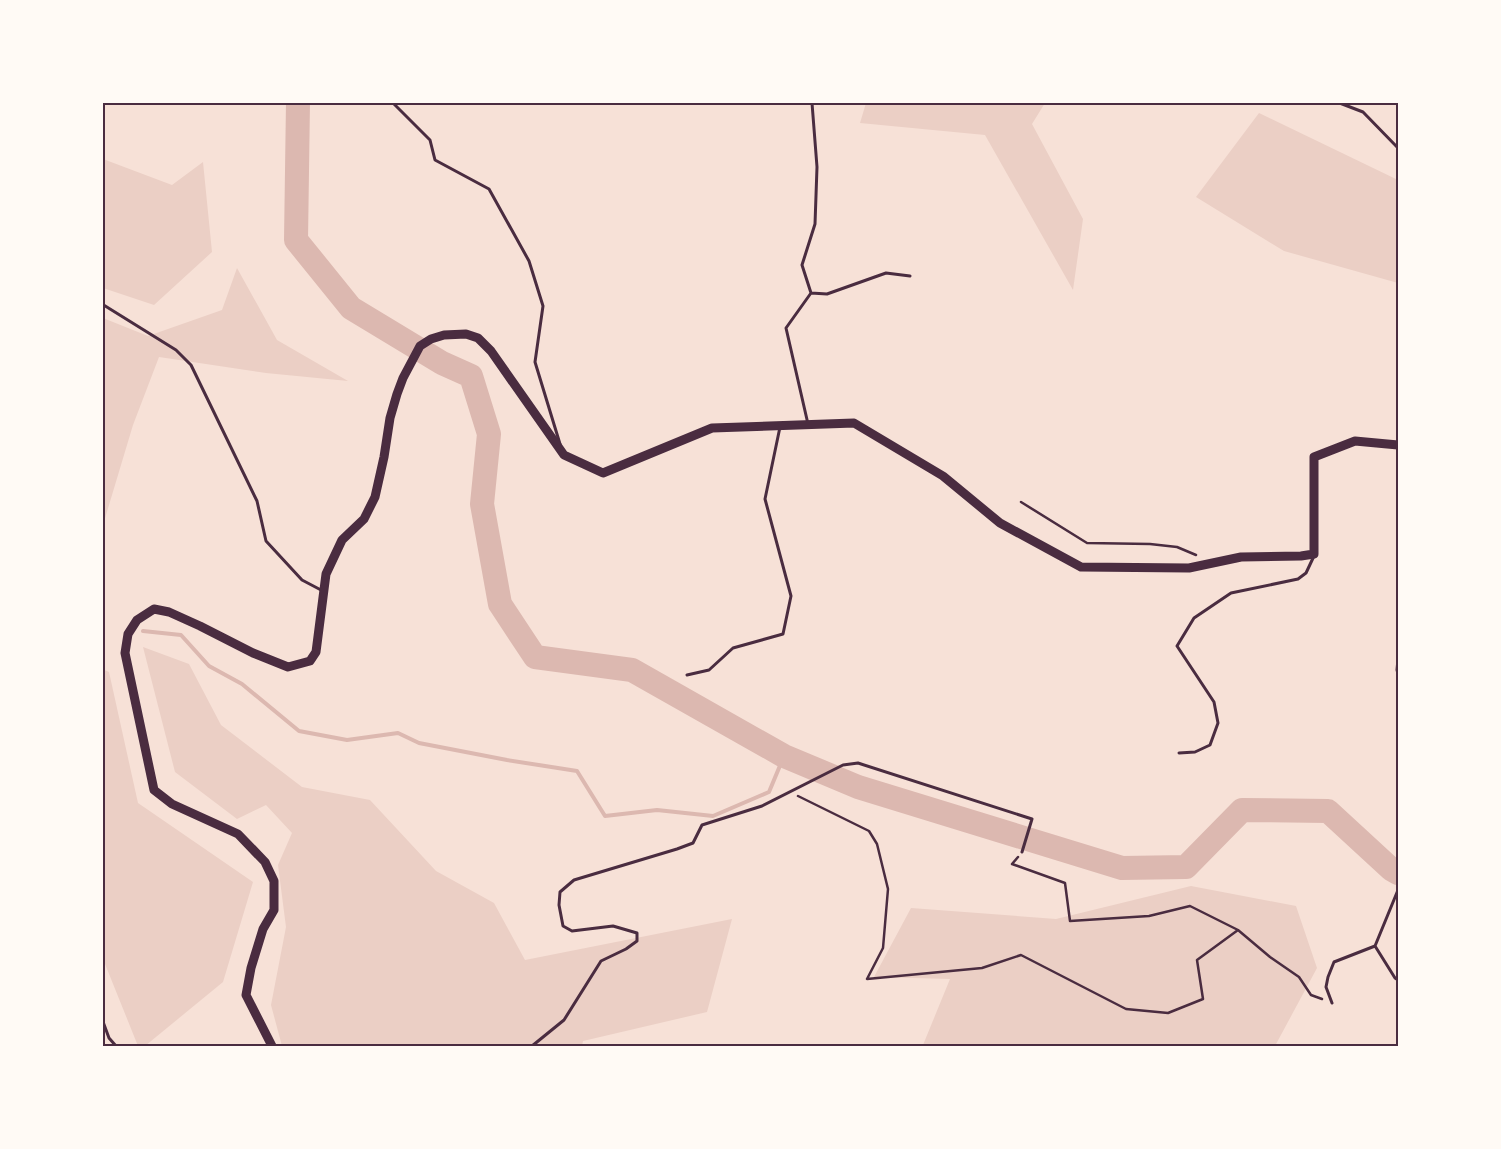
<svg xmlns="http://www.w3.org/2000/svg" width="1501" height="1149" viewBox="0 0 1501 1149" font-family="'Work Sans',sans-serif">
  <rect width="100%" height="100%" fill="#f7e1d7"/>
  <!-- green -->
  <path fill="#ebcfc5" d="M866,103H1045L1032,124L1083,219L1073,290L985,135L860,123Z
    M1259,113L1398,180V283L1284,251L1196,197Z
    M103,159L172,185L203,162L212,252L154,305L103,288Z
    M237,268L277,340L348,381L266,373L159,357L133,425L103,525V318L148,336L222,310Z
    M143,647L189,664L221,725L302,787L370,800L436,871L494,903L525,960L732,919L707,1012L583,1041L582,1046H282L271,1005L286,927L278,865L292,833L266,805L237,819L175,772Z
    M102,669L109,672L138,803L253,882L223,982L145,1046H138L103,959Z
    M1191,886L1296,906L1317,968L1275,1046H920L923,1045L950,979L874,977L911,908L1056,919Z"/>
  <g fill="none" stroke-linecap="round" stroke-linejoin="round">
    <!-- stream -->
    <path stroke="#dcb8b0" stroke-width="4" d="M143,631L181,635L209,666L242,684L299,731L347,740L398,733L419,743L507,760L577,771L605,816L657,810L713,816L769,792L784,756"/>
    <!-- river -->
    <path stroke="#dcb8b0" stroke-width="24" d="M298,102L296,240L351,308L442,363L471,376L489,434L482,504L500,604L535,657L632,670L784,756L858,787L1122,868L1186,867L1242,810L1328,811L1391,869L1398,873"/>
    <!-- path -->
    <path stroke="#4a2c40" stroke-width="2.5" d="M1021,502L1087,543L1150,544L1177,547L1196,555
      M798,796L869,831L877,844L888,889L883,948L867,979L982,968L1021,955L1126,1009L1168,1013L1203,999L1197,960L1238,930L1270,957L1299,977L1311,995L1322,999
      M1018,857L1012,864L1065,883L1070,921L1149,916L1190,906L1238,930"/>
    <!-- service -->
    <path stroke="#4a2c40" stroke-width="3" d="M392,102L430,140L435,160L489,189L529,261L543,306L535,362L560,444
      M807,102L812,103L817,167L815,224L802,265L811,293L786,328L808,424
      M1337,102L1363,112L1398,148
      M811,293L827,294L886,273L910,276
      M102,304L176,350L191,365L257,501L266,541L302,580L321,590
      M1398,659L1397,670L1398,674
      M687,675L709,670L733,648L783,634L791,596L765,499L780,427
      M1179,753L1195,752L1210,745L1218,723L1214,702L1177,646L1194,618L1231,593L1298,579L1306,573L1314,556
      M1398,890L1375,946L1395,978L1398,980
      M1332,1003L1326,987L1328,977L1334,962L1375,946
      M102,1019L109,1038L116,1046
      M532,1046L564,1020L601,961L626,949L637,941V933L613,926L572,931L563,926L559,905L560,892L574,880L677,849L693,843L702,825L762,806L843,765L858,763L1032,819L1022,852"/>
    <!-- tertiary -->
    <path stroke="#4a2c40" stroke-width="9" d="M272,1046L246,995L251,968L263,929L274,910V881L265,862L238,834L172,804L154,790L125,653L128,634L137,620L154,609L169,612L200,626L253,653L288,667L310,661L316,652L326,574L342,540L364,519L375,497L384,457L390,418L397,394L403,378L420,346L431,339L444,335L466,334L478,338L491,351L564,455L603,473L712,428L854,423L943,476L1000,523L1081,567L1189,568L1241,557L1301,556L1314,554V457L1355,441L1398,445"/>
  </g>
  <!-- border -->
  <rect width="1501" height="1149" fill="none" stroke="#fffaf5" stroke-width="208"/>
  <rect x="104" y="104" width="1293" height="941" fill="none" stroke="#4a2c40" stroke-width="2"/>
</svg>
